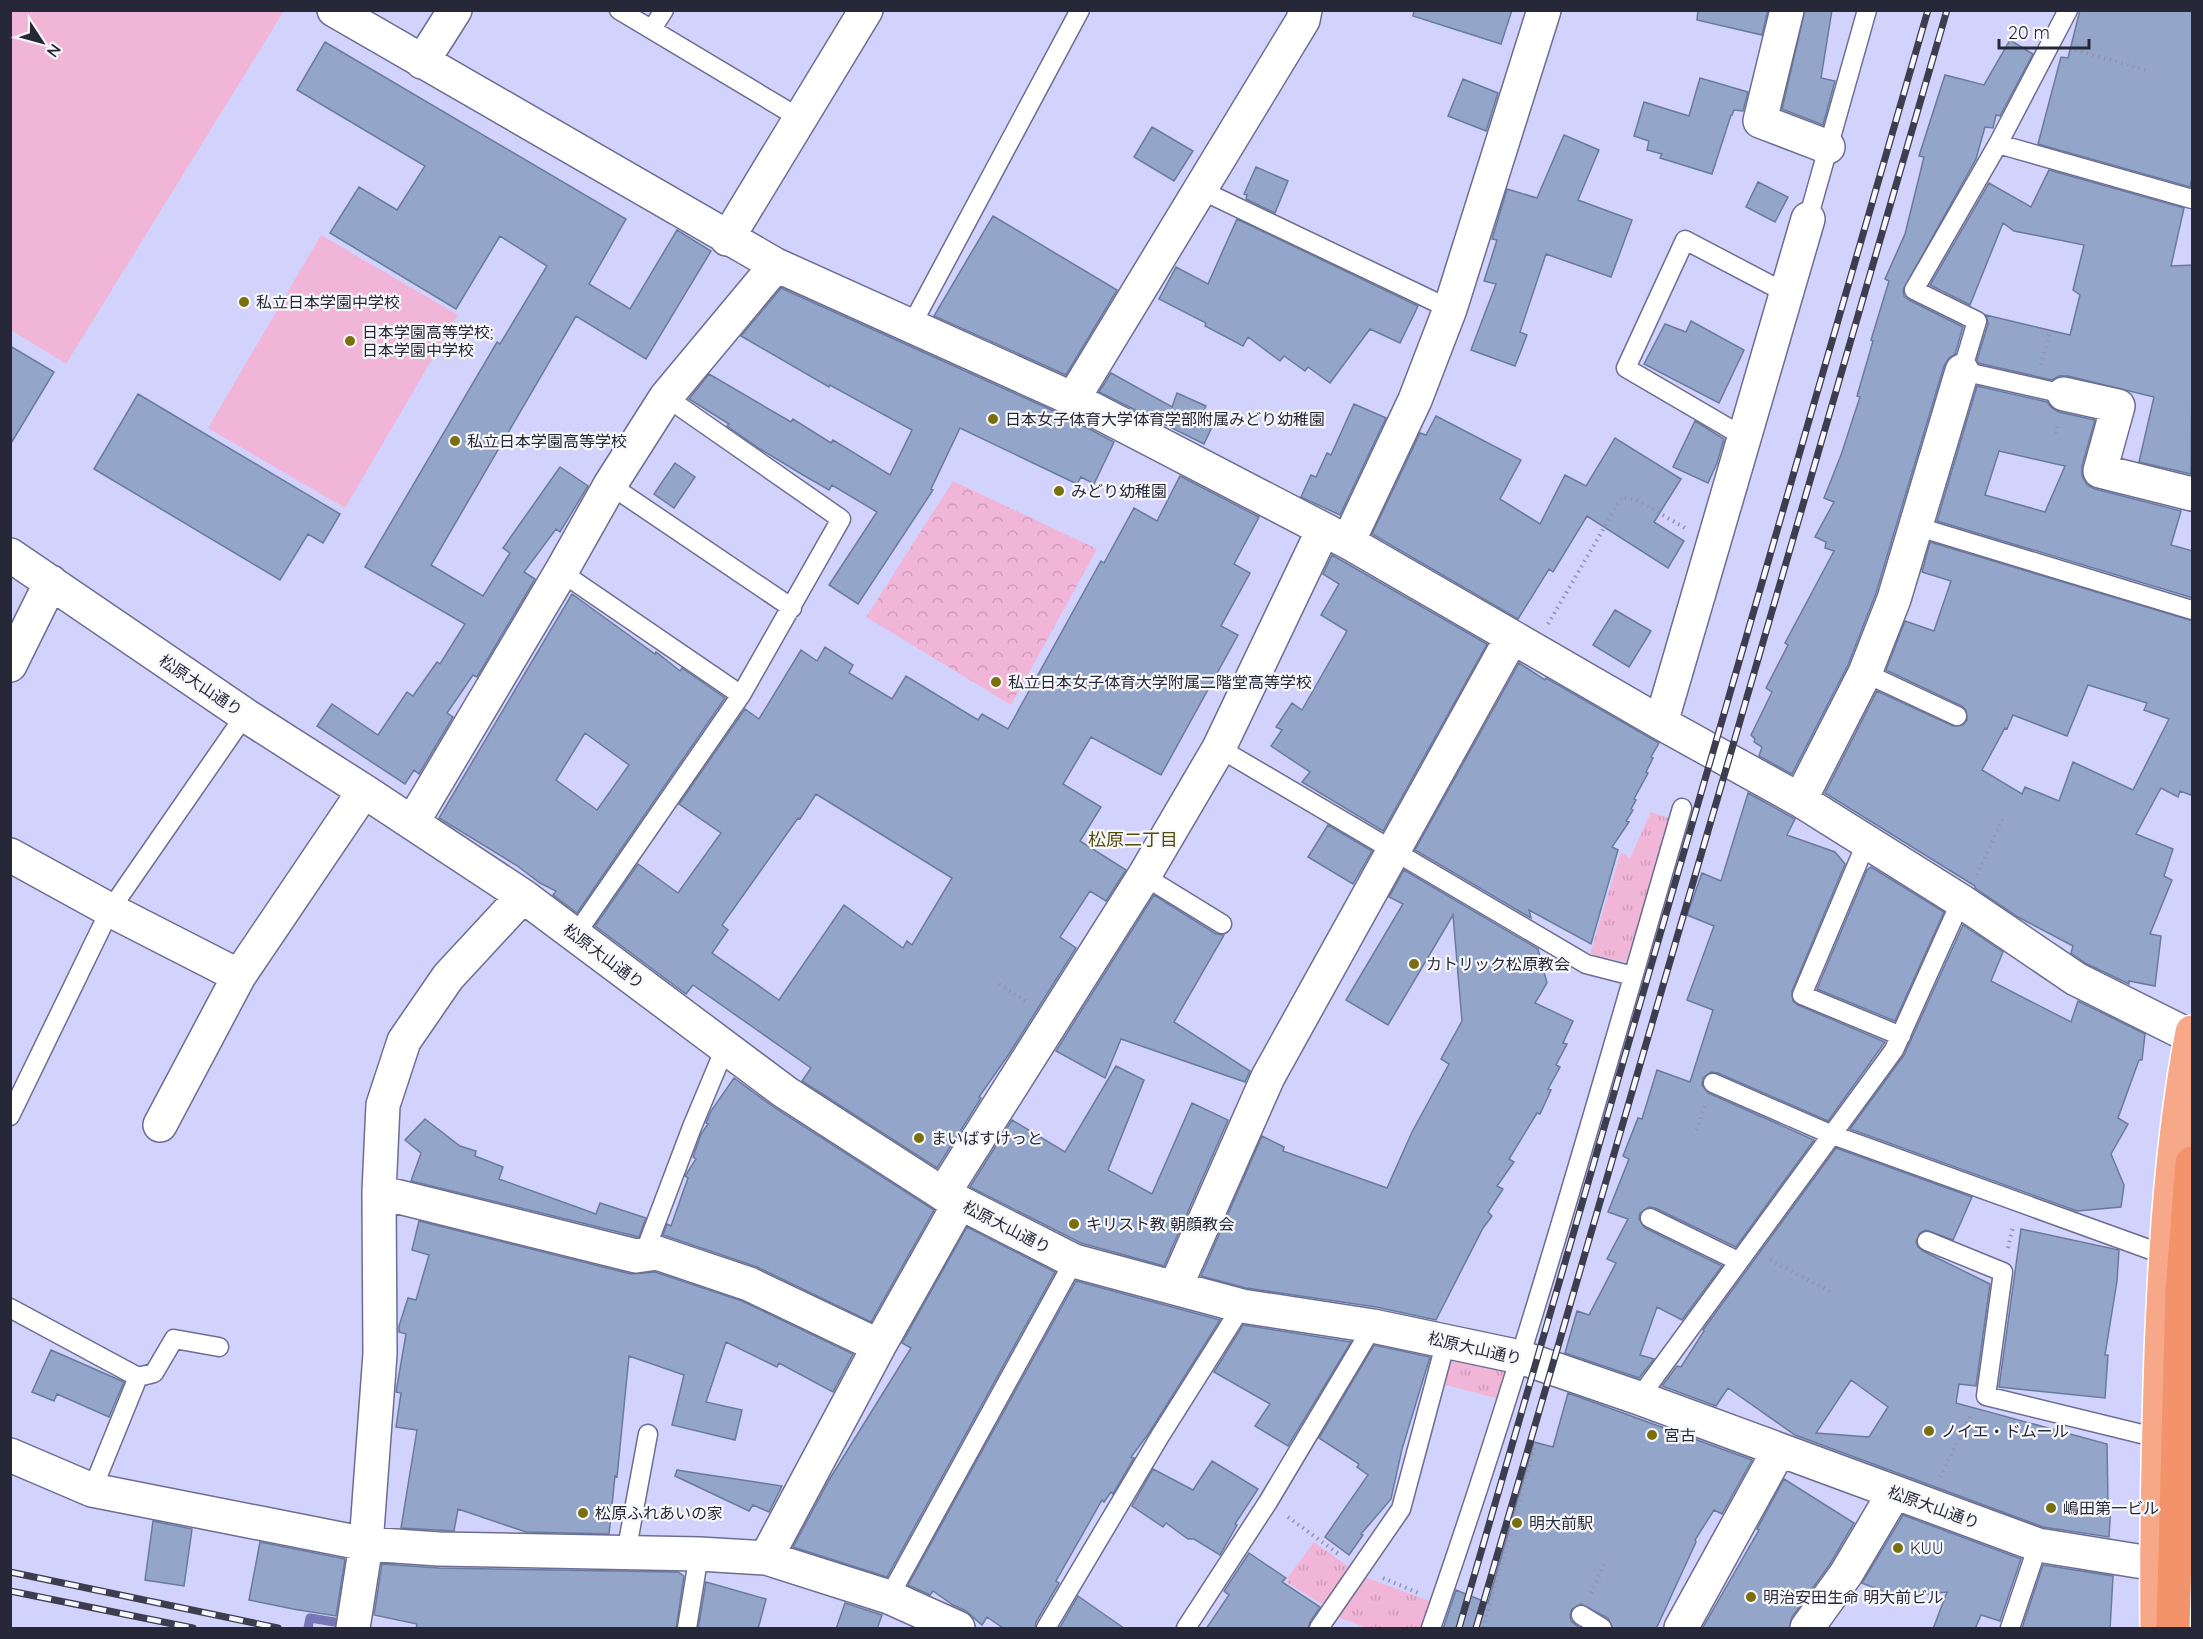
<svg xmlns="http://www.w3.org/2000/svg" width="2203" height="1639" viewBox="0 0 2203 1639" font-family="Quicksand,'Noto Sans JP',sans-serif">
  <defs>
    <pattern id="grass-tufts" width="24" height="20" patternUnits="userSpaceOnUse" patternTransform="scale(1.5)"><rect width="24" height="20" fill="#f1b5d8"/><path d="M3 7l-1-3M5 7V3M7 7l1-3M15 17l-1-3M17 17v-4M19 17l1-3" fill="none" stroke="#cf9cba"/></pattern>
    <pattern id="park-crowns" width="20" height="18" patternUnits="userSpaceOnUse" patternTransform="scale(1.5)"><rect width="20" height="18" fill="#f1b5d8"/><path d="M2 6a3 3 0 1 1 6 0M12 15a3 3 0 1 1 6 0" fill="none" stroke="#cf9cba"/></pattern>
  </defs>
  <rect width="100%" height="100%" fill="#d1d3fd"/>
  <!-- grass -->
  <path fill="url(#grass-tufts)" d="M1651,812L1671,819L1626,962L1590,954L1621,852L1630,858Z
    M1454,1350L1508,1366L1499,1399L1443,1384Z
    M1314,1542L1349,1567L1323,1605L1288,1583V1577Z
    M1365,1577L1432,1602L1423,1628H1366L1338,1617Z"/>
  <!-- park -->
  <path fill="url(#park-crowns)" d="M953,481L1097,549L1011,705L866,617Z"/>
  <!-- garden -->
  <path fill="#f1b5d8" d="M10,11H284L66,364L11,330Z
    M321,235L458,315L345,508L208,428Z"/>
  <g fill="none" stroke-linecap="round" stroke-linejoin="round">
    <!-- stream -->
    <path stroke="#7777b7" stroke-width="9" d="M308,1628L310,1618L347,1624"/>
  </g>
  <!-- building -->
  <path fill="#93a6ca" stroke="#697b9d" stroke-width="1.5" fill-rule="evenodd" d="M1414,10H1512L1501,44L1413,16Z
    M1698,10H1768L1762,35L1697,20Z
    M1805,10H1832L1821,78L1835,81L1823,125L1782,109Z
    M2080,10H2193V175L2190,187L2038,144L2061,57L2068,58Z
    M2010,40L2033,54L2000,116L1996,115L1993,128L1985,127L1976,159L1903,290L1904,296L1909,300L1963,327L1955,354L1949,358L1944,366L1876,593L1848,665L1792,774L1759,756L1762,747L1754,742L1755,739L1751,735L1772,692L1766,688L1788,645L1785,643L1834,551L1825,548L1826,542L1815,537L1834,502L1824,498L1841,455L1860,397L1857,396L1873,341L1871,340L1889,281L1885,279L1905,234L1924,157L1919,156L1945,75L1984,85Z
    M325,42L626,219L589,284L630,309L677,230L711,251L646,359L576,316L431,565L483,596L510,553L503,548L560,467L588,486L560,532L556,529L524,572L535,579L477,677L473,675L447,713L453,717L419,774L414,770L405,784L317,726L332,704L378,735L407,692L413,696L437,662L440,664L465,624L365,567L497,342L500,344L547,266L500,236L456,309L330,233L359,187L397,210L425,166L297,90Z
    M1700,78L1748,92L1743,111L1734,110L1732,115H1731L1712,174L1660,158L1662,154L1647,150L1649,141L1634,136L1644,102L1689,116Z
    M1463,79L1498,93L1486,131L1448,116Z
    M1152,127L1193,151L1174,181L1134,157Z
    M1564,135L1599,150L1578,200L1632,220L1611,277L1546,254L1520,332L1527,335L1515,366L1471,350L1496,284L1484,281L1497,240L1492,239L1507,189L1537,198Z
    M1256,167L1288,181L1275,213L1246,199L1247,195L1244,194Z
    M2049,170L2184,208L2171,266L2193,265L2191,474L2139,462L2154,397L2068,376H2059L2052,380L1978,363L1977,360L1988,324L1986,315L2070,335L2080,295L2073,290L2084,245L2014,231L2003,223L1970,305L1930,285L1989,183L2031,207Z
    M1758,182L1788,197L1775,222L1746,207Z
    M993,216L1117,290L1066,375L934,316Z
    M1237,219L1418,306L1400,343L1370,329L1330,383L1308,367L1305,371L1284,356L1280,361L1248,337L1243,346L1205,326L1206,323L1159,299L1176,267L1208,284Z
    M781,288L1065,416L1114,442L1094,484L1081,477L1077,484L960,428L931,489L933,490L858,604L829,585L877,512L832,485L829,490L803,475L760,449L727,426L729,424L689,399L709,374L791,422L793,419L831,443L833,440L890,475L912,430L830,385L829,387L741,336Z
    M1691,321L1744,350L1719,403L1644,364L1665,324L1686,332Z
    M10,346L54,372L10,445Z
    M1111,373L1172,407L1177,393L1206,406L1199,422L1211,429L1204,444L1099,392Z
    M1977,386L2047,402L2052,408L2059,412L2095,420L2082,466V476L2087,485L2095,489L2181,511L2171,545L2193,551V598L1937,521ZM1999,451L2065,466L2045,512L1985,495Z
    M138,394L340,514L323,543L308,534L280,580L94,469Z
    M1354,404L1386,418L1340,515L1301,497L1311,475L1316,477L1327,453L1331,455Z
    M1436,416L1521,460L1500,499L1540,524L1565,475L1586,486L1615,438L1681,479L1654,522L1684,541L1668,568L1587,516L1553,572L1549,569L1518,619L1372,534L1420,433L1426,435Z
    M1695,421L1724,439L1717,463L1708,483L1673,467Z
    M675,463L695,477L674,508L654,494Z
    M1180,476L1259,517L1234,564L1250,573L1221,626L1238,635L1161,775L1091,737L1063,784L1101,807L1080,841L1126,870L1106,901L1090,891L1060,937L1076,948L1009,1054L979,1097L981,1098L937,1168L802,1081L811,1068L693,985L686,994L595,926L638,864L678,893L721,833L679,804L745,709L759,719L801,650L817,661L825,647L853,665L849,673L892,699L906,676L978,720L982,714L1008,729L1101,561L1104,563L1134,508L1157,521ZM816,794L952,878L912,945L907,941L903,948L844,905L779,1000L712,953L728,930L722,925L798,818L800,819Z
    M1930,542L2193,621V796L2180,791L2178,797L2161,788L2136,834L2173,849L2164,876L2172,880L2150,934L2161,936L2155,986L2129,981V984L2085,963L2071,953L2073,946L2018,917L1975,888V886L1825,793L1877,691L1953,726L1963,725L1967,720L1966,710L1962,706L1886,670L1905,621L1934,631L1951,581L1922,572ZM2088,685L2147,703L2144,710L2169,719L2133,790L2073,762L2059,801L2025,787L2022,794L1982,770L2005,728L2007,729L2013,715L2067,736Z
    M1332,555L1487,644L1383,831L1302,782L1310,772L1271,746L1282,730L1276,727L1292,703L1302,710L1347,631L1321,615L1339,584L1323,574Z
    M572,594L655,654L656,652L680,671L682,668L725,698L577,913L553,895L556,891L540,883L516,865L439,818ZM585,733L629,765L597,810L556,780Z
    M1615,610L1651,631L1629,667L1593,645Z
    M1519,663L1545,680L1546,678L1659,743L1651,757L1653,758L1646,772L1648,773L1634,799L1636,800L1631,809L1633,810L1626,821L1629,822L1612,847L1618,850L1591,944L1529,910L1531,918L1415,850Z
    M1748,793L1795,819L1787,835L1835,852L1845,864L1792,991L1793,1001L1798,1005L1885,1042L1828,1121L1718,1073L1711,1072L1703,1078L1702,1085L1708,1093L1814,1140L1736,1247L1655,1208L1649,1207L1640,1213L1639,1219L1645,1228L1722,1266L1682,1320L1657,1307L1640,1355L1654,1359L1639,1378L1565,1353L1577,1311L1589,1315L1616,1263L1607,1259L1628,1219L1608,1212L1629,1159L1623,1156L1638,1118L1642,1119L1657,1070L1690,1082L1713,1010L1687,1000L1714,926L1687,915L1702,873L1721,881Z
    M1328,825L1372,851L1353,884L1308,857Z
    M1871,867L1944,912L1895,1021L1817,989L1867,870Z
    M1404,870L1538,949L1547,983L1535,1003L1573,1021L1563,1043L1567,1044L1556,1065L1560,1067L1548,1089L1551,1090L1540,1114L1537,1113L1509,1159L1514,1162L1497,1186L1503,1189L1488,1212L1492,1216L1483,1228L1436,1320L1376,1307L1246,1288L1201,1276L1262,1136L1284,1147L1283,1151L1387,1188L1412,1132L1449,1064L1441,1059L1462,1021L1453,915L1388,1025L1346,1000L1403,904L1389,897Z
    M1154,895L1216,934L1224,935L1174,1022L1250,1071L1245,1082L1121,1039L1105,1078L1056,1051Z
    M1963,925L2003,952L1991,981L2071,1022L2078,1001L2145,1034L2142,1060H2139L2118,1118L2128,1124L2111,1154L2124,1185L2121,1207L2077,1211L1850,1129L1904,1055Z
    M1116,1066L1144,1080L1108,1170L1152,1194L1192,1103L1228,1120L1164,1266L1081,1243L970,1187L1012,1120L1065,1152Z
    M734,1078L775,1108L934,1210L871,1322L757,1267L663,1235L667,1224L671,1226L688,1178L685,1176L696,1159L693,1157L701,1134L708,1124L706,1123L711,1111Z
    M425,1119L460,1146L476,1151L475,1156L503,1167L499,1179L596,1214L600,1203L646,1218L639,1237L411,1181L421,1153L405,1140Z
    M1836,1148L1972,1197L1953,1240L1926,1230L1920,1233L1916,1242L1918,1247L1923,1251L1990,1284L1976,1386L1959,1384L1956,1403L2107,1444L2108,1502L2111,1503L2109,1537L2043,1527L1795,1435L1728,1388L1716,1406L1662,1386L1677,1366L1681,1367L1704,1331L1703,1330ZM1851,1380L1888,1407L1869,1437L1816,1433Z
    M419,1221L631,1274L655,1272L742,1301L853,1354L833,1392L779,1363L777,1367L726,1342L706,1402L742,1410L735,1440L672,1425L684,1375L629,1356L617,1477L615,1476L609,1534L526,1532L458,1509L454,1531L401,1528L417,1430L396,1427L401,1393L396,1392L406,1334L399,1332V1326L408,1298L416,1300L429,1255L412,1250Z
    M967,1227L1055,1272L887,1577L793,1547L829,1480L911,1348L902,1343Z
    M2021,1229L2119,1250L2117,1281L2105,1355H2108L2105,1398L1999,1387Z
    M1076,1281L1220,1320L1149,1433L1131,1457L1134,1458L1113,1494L1111,1492L1104,1502L1102,1500L1056,1581L1059,1583L1036,1622L1035,1629L1003,1628L987,1617L982,1625L966,1611L953,1605L933,1591L930,1595L908,1585Z
    M1243,1325L1351,1342L1288,1446L1255,1426L1270,1404L1214,1372Z
    M1374,1345L1430,1357L1402,1449L1391,1499L1361,1534L1363,1535L1349,1555L1325,1537L1368,1475L1357,1467L1359,1464L1319,1438Z
    M51,1350L124,1382L109,1417L57,1394L54,1401L32,1392Z
    M1568,1393L1752,1460L1722,1514L1714,1510L1695,1540L1696,1542L1656,1629H1613L1608,1618L1581,1604L1572,1609L1570,1615L1571,1621L1581,1629H1443L1456,1590L1488,1603L1534,1442L1553,1447Z
    M1212,1461L1258,1489L1235,1524L1237,1525L1220,1555L1194,1539H1188L1166,1523L1163,1527L1132,1506L1153,1469L1193,1490Z
    M677,1470L702,1474L782,1486L769,1512L753,1505L749,1511L675,1476Z
    M1784,1479L1854,1523L1830,1564L1792,1617L1789,1629H1702L1759,1530L1757,1529Z
    M1903,1515L2021,1559L2000,1621L1981,1615L1975,1629H1933L1947,1592L1898,1597L1862,1583Z
    M153,1521L192,1529L184,1586L145,1580Z
    M260,1542L345,1559L336,1616L293,1609L249,1600Z
    M1249,1553L1286,1578L1282,1582L1320,1607L1310,1622L1308,1629H1206L1229,1595L1224,1591Z
    M382,1564L439,1568L678,1572L684,1576L676,1629H416L417,1624L374,1615Z
    M2043,1565L2113,1576L2110,1629L2022,1628Z
    M706,1582L766,1599L758,1629H698Z
    M1078,1596L1125,1629H1059Z
    M845,1603L882,1615L877,1629H836Z"/>
  <g fill="none" stroke-linecap="round" stroke-linejoin="round">
    <!-- service casing -->
    <g stroke="#6c6d92" stroke-width="21">
      <path id="service" d="M619,10L801,119
        M652,29L664,10
        M1998,144L2192,199
        M1201,190L1450,309
        M1808,219L1867,10
        M911,326L1080,10
        M2064,394L1962,371L1977,321L1914,290L1998,144L2068,10
        M1744,437L1626,368L1685,240L1786,293
        M610,485L792,608
        M1915,526L2192,610
        M561,572L741,695
        M1865,673L1957,716
        M1219,748L1586,964L1633,976
        M1867,841L1802,995L1901,1036
        M1144,876L1222,924
        M576,934L741,695L841,519L666,397
        M1713,1083L1830,1134L2165,1255
        M10,1116L110,910L245,715
        M1650,1218L1738,1261
        M1927,1241L2003,1272L1986,1396L2158,1438
        M644,1254L692,1127L725,1048
        M10,1308L138,1377L154,1373L174,1339L219,1347
        M1639,1398L1894,1050L1961,901
        M92,1490L138,1377
        M626,1553L648,1434
        M889,1597L1074,1261
        M1581,1615L1602,1628
        M687,1628L699,1554
        M1046,1628L1160,1436L1242,1306
        M1186,1628L1268,1502L1373,1326
        M1319,1628L1401,1509L1446,1341
        M1431,1628C1525,1359 1602,1083 1682,808
        M2010,1628L2038,1545"/>
    </g>
    <!-- minor casing -->
    <g stroke="#6c6d92" stroke-width="36">
      <path id="minor" d="M334,10L776,265L1073,399L1348,542L1661,723L1800,800L1961,901L2076,979L2192,1037
        M1787,10L1760,121L1828,147
        M422,62L455,10
        M727,239L866,10
        M2064,394L2118,406L2100,471L2192,494
        M1073,399L1303,20L1305,10
        M1348,542L1415,400L1450,309L1544,10
        M10,555L245,715L364,791L523,896L785,1092L943,1194L1074,1261L1242,1306L1373,1326L1520,1357L1639,1398L2038,1545L2156,1564
        M10,665L51,582
        M1661,723L1808,219
        M1800,800L1865,673L1894,599L1962,371
        M412,823L561,572L610,485L666,397L776,265
        M10,855L110,910L239,976
        M160,1125L239,976L364,791
        M379,1192L636,1256L657,1253L749,1284L879,1346
        M943,1194L1144,876L1219,748L1323,530
        M1175,1288L1268,1077L1512,637
        M10,1455L92,1490L366,1544L439,1549L699,1554L766,1558L889,1597L958,1628
        M766,1558L879,1346L959,1204
        M353,1628L366,1544L380,1354L379,1192L383,1105L404,1041L448,977L523,896
        M1681,1628L1779,1450
        M1807,1628L1846,1574L1894,1493"/>
    </g>
    <!-- trunk casing -->
    <g stroke="#fff" stroke-width="36">
      <path id="trunk" d="M2157,1628C2156,1537 2158,1446 2161,1354C2165,1247 2172,1138 2192,1032"/>
    </g>
    <!-- motorway casing -->
    <g stroke="#fff" stroke-width="36">
      <path id="motorway" d="M2173,1628L2182,1291L2192,1163"/>
    </g>
    <!-- path -->
    <path stroke="#9293b3" stroke-width="4" stroke-dasharray="1.5 4.5" stroke-linecap="butt" d="M2075,50L2146,70
      M2041,365L2050,331
      M2056,434L2058,423
      M1548,624L1622,497L1637,500L1685,528
      M1977,875L2003,818
      M999,984L1028,1003
      M1696,1130L1705,1106
      M2008,1248L2013,1226
      M1770,1260L1833,1293
      M1940,1477L1971,1414
      M1288,1517L1340,1555
      M1383,1578L1418,1593
      M1591,1593L1606,1560
      M1483,1628L1536,1443"/>
    <!-- service -->
    <use href="#service" stroke="#fff" stroke-width="18"/>
    <!-- minor -->
    <use href="#minor" stroke="#fff" stroke-width="33"/>
    <!-- trunk -->
    <use href="#trunk" stroke="#f6a888" stroke-width="33"/>
    <!-- motorway -->
    <use href="#motorway" stroke="#f3936b" stroke-width="33"/>
    <!-- rail casing -->
    <g stroke="#3c3e50" stroke-width="7">
      <path id="rail" d="M10,1572L278,1628
        M10,1591L193,1628
        M1459,1628L1928,10
        M1476,1628L1947,10"/>
    </g>
    <!-- rail -->
    <use href="#rail" stroke="#f8f8fc" stroke-width="4.5" stroke-dasharray="14" stroke-linecap="butt"/>
  </g>
  <!-- markers -->
  <g fill="#796f0d" stroke="#f8f8fc" stroke-width="2">
    <circle cx="244" cy="302" r="6"/>
    <circle cx="350" cy="341" r="6"/>
    <circle cx="993" cy="419" r="6"/>
    <circle cx="455" cy="441" r="6"/>
    <circle cx="1059" cy="491" r="6"/>
    <circle cx="996" cy="682" r="6"/>
    <circle cx="1414" cy="964" r="6"/>
    <circle cx="919" cy="1138" r="6"/>
    <circle cx="1074" cy="1224" r="6"/>
    <circle cx="1929" cy="1431" r="6"/>
    <circle cx="1652" cy="1435" r="6"/>
    <circle cx="2051" cy="1508" r="6"/>
    <circle cx="583" cy="1513" r="6"/>
    <circle cx="1517" cy="1523" r="6"/>
    <circle cx="1898" cy="1548" r="6"/>
    <circle cx="1751" cy="1597" r="6"/>
  </g>
  <g text-anchor="middle" dominant-baseline="central" stroke-width="4.5" stroke-linejoin="round" paint-order="stroke">
    <!-- poi labels -->
    <g font-size="16" fill="#272837" stroke="#f8f8fc" text-anchor="start">
      <text x="256" y="302">私立日本学園中学校</text>
      <text x="362" y="332">日本学園高等学校;<tspan x="362" dy="18">日本学園中学校</tspan></text>
      <text x="1005" y="419">日本女子体育大学体育学部附属みどり幼稚園</text>
      <text x="467" y="441">私立日本学園高等学校</text>
      <text x="1071" y="491">みどり幼稚園</text>
      <text x="1008" y="682">私立日本女子体育大学附属二階堂高等学校</text>
      <text x="1426" y="964">カトリック松原教会</text>
      <text x="931" y="1138">まいばすけっと</text>
      <text x="1086" y="1224">キリスト教 朝顔教会</text>
      <text x="1941" y="1431">ノイエ・ドムール</text>
      <text x="1664" y="1435">宮古</text>
      <text x="2063" y="1508">嶋田第一ビル</text>
      <text x="595" y="1513">松原ふれあいの家</text>
      <text x="1529" y="1523">明大前駅</text>
      <text x="1910" y="1548">KUU</text>
      <text x="1763" y="1597">明治安田生命 明大前ビル</text>
    </g>
    <!-- street labels -->
    <g font-size="16" fill="#272837" stroke="#f8f8fc">
      <text transform="translate(201 685) rotate(34)">松原大山通り</text>
      <text transform="translate(604 956) rotate(37)">松原大山通り</text>
      <text transform="translate(1007 1227) rotate(27)">松原大山通り</text>
      <text transform="translate(1475 1348) rotate(13)">松原大山通り</text>
      <text transform="translate(1934 1507) rotate(20)">松原大山通り</text>
    </g>
    <!-- neighbourhood labels -->
    <g font-size="18" fill="#534c0c" stroke="#f8f8fc">
      <text x="1133" y="839">松原二丁目</text>
    </g>
  </g>
  <!-- border -->
  <rect width="2203" height="1639" fill="none" stroke="#272837" stroke-width="24"/>
  <!-- north arrow -->
  <g transform="translate(42 42) rotate(126)" stroke="#f8f8fc" stroke-width="4.5" paint-order="stroke">
  <path d="M0-4.5L10 22L0 15L-10 22Z" fill="#272837"/>
  <text y="-9" font-size="16" font-weight="bold" text-anchor="middle" fill="#272837">N</text>
  </g>
  <!-- scale -->
  <path d="M1999 39v9h90v-9" fill="none" stroke="#272837" stroke-width="3"/>
  <text x="2008" y="39" font-size="18" fill="#272837" stroke="#f8f8fc" stroke-width="4.5" paint-order="stroke">20 m</text>
</svg>
